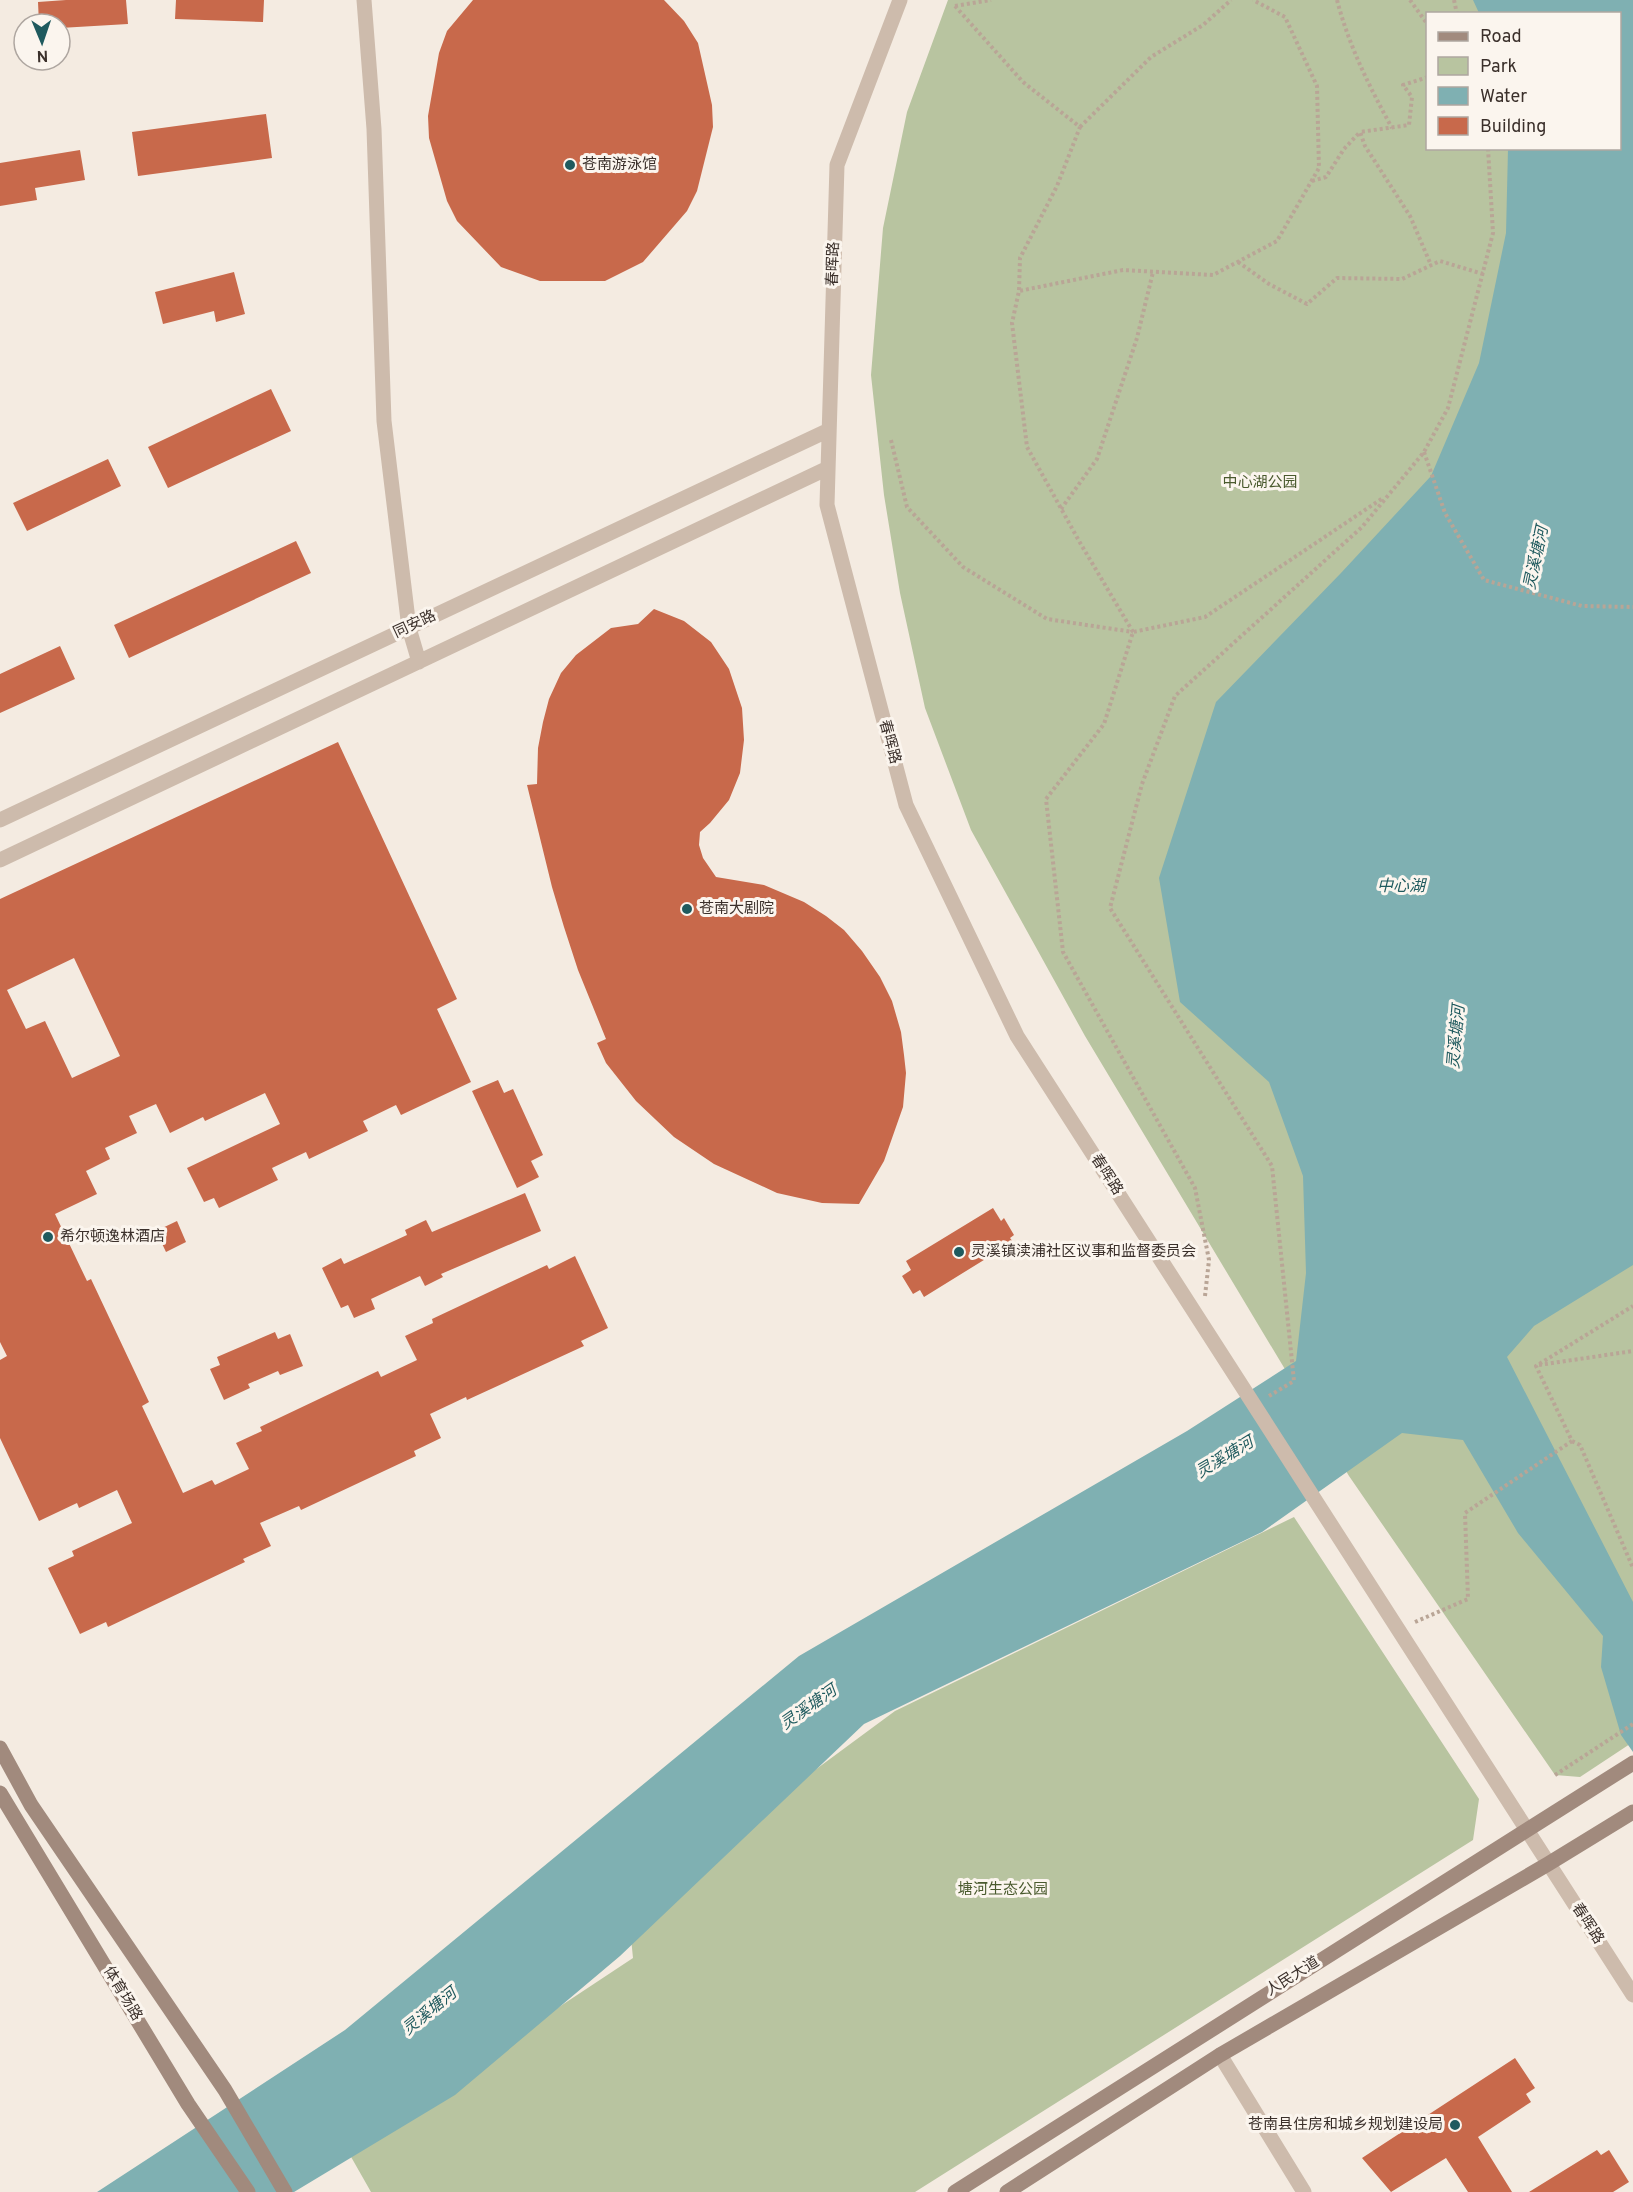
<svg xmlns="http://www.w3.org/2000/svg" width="1633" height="2192" viewBox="0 0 1633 2192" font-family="Overpass,'Noto Sans SC',sans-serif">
  <rect width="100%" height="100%" fill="#f4ebe1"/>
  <!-- green -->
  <path fill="#b8c4a0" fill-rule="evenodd" d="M948,0H1633V1742L1580,1777L1555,1775L1349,1476L1085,1036L971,830L925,708L900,593L884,495L871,375L883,228L907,112ZM1428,14H1620V148H1428Z
    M1294,1517L1479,1799L1473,1840L915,2192H371L346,2148L633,1958L628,1908L895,1711Z"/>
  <!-- water -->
  <path fill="#7fb0b2" d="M1473,0H1633V1265L1534,1326L1507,1357L1633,1602V1752L1621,1735L1601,1667L1603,1636L1518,1533L1463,1440L1402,1433L1262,1532L864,1724L620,1956L455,2095L294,2192H97L345,2030L799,1656L1187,1431L1296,1361L1306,1273L1303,1176L1269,1082L1180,1002L1159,878L1216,702L1341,573L1431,476L1479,363L1506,233L1508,149L1620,148V14L1479,13Z"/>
  <!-- building -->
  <path fill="#c8694b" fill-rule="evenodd" d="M66,0H126L128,24L60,28V24H39L38,2Z
    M176,0H264L263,22L175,19Z
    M473,0H664L684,21L698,43L712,105L713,127L697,191L687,211L643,262L605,281H540L501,267L457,221L447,201L429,138L428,116L439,53L447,31Z
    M266,114L272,158L138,176L132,132Z
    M80,150L85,180L35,188L37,200L0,206V163Z
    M234,272L245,314L216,322L214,311L163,324L155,292Z
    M271,389L291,431L168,488L148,447Z
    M108,459L121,486L27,531L13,503Z
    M296,541L311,573L129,658L114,625Z
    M654,609L684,621L711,642L729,669L742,708L744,740L740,773L729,800L710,823L700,832L699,845L703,858L716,877L764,885L804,902L826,916L844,930L862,951L880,977L892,1001L901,1032L904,1055L906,1073L903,1107L884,1161L859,1204L822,1203L777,1193L714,1164L674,1137L636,1101L606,1063L597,1043L606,1039L578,970L564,927L552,887L527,785L537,784L538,748L543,722L549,699L561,673L576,655L611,628L638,624Z
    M60,646L75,679L0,713V674Z
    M338,742L457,999L437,1009L471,1082L401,1115L396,1105L363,1121L368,1131L309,1159L306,1152L272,1168L278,1180L219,1208L214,1198L204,1202L187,1168L280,1124L265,1093L205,1121L203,1117L170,1133L156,1104L129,1116L137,1133L105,1148L110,1159L86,1171L97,1194L55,1214L87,1281L91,1279L149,1402L142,1406L183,1493L212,1480L215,1485L249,1469L236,1443L262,1431L260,1427L378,1371L381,1377L417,1360L405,1336L433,1323L432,1319L547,1265L549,1269L575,1256L608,1328L581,1341L584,1346L467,1400L466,1397L430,1414L441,1438L414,1451L416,1456L301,1510L299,1506L260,1523L271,1546L243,1559L245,1562L108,1627L106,1622L80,1634L48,1568L74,1556L72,1551L132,1523L117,1490L79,1508L77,1503L39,1521L0,1438V1360L7,1356L0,1342V899ZM74,958L120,1056L72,1078L45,1021L26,1029L7,990Z
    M498,1080L504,1093L513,1089L543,1155L531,1161L539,1177L517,1188L472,1091Z
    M525,1193L541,1231L441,1274L443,1277L425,1286L420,1276L371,1299L375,1309L354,1318L348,1305L341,1308L322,1268L341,1258L344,1264L407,1235L405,1230L426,1220L432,1232Z
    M993,1208L1001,1221L1004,1218L1014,1235L1010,1238L1013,1242L924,1297L920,1290L913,1294L902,1276L911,1270L906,1261Z
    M177,1221L186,1242L166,1252L156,1231Z
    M275,1332L278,1339L290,1334L303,1366L280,1375L278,1371L248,1384L250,1388L224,1400L210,1369L220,1365L217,1357Z
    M1515,2058L1535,2088L1526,2094L1531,2102L1478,2137L1512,2192H1468L1446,2158L1391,2192L1362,2158Z
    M1597,2150L1601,2155L1609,2150L1629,2182L1613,2192H1529Z"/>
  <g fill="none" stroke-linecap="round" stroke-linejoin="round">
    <!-- path -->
    <path stroke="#b9a596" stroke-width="4" stroke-dasharray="3 3" stroke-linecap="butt" d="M1337,0C1349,46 1369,86 1392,128
      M1410,0L1428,25
      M1454,0L1457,14
      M955,6L1023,82L1080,127L1057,186L1020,258L1019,291
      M955,6L991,0
      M1428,77L1403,85L1412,97L1409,125L1360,132L1365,146L1410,216L1431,265
      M1080,127L1151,57L1203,25L1231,0
      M1312,181L1326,177L1344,149L1360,132
      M1238,262L1269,284L1307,304L1337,278L1402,279L1440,261L1483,274
      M891,440L907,507L963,567L1047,619L1133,632
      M1424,452L1445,513L1484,580L1582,606L1633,607
      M1061,509L1097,459L1137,338L1153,272
      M1133,632L1079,541L1027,447L1012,323L1019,291L1123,270L1213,275L1277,241L1319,168L1317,86L1285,17L1253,0
      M1205,1296L1209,1260L1195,1188L1063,952L1046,799L1104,724L1133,632L1205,617L1383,498
      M1539,1365L1633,1351
      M1269,1396L1294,1381L1272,1166L1110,908L1142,784L1175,696L1362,527L1424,452L1448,408L1493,233L1488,148
      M1572,1441L1580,1445L1633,1568
      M1415,1622L1468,1599L1465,1513L1572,1441L1536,1366L1633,1306
      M1555,1775L1633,1724"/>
    <!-- minor -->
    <path stroke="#cdbbac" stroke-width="15" d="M1220,2055L1304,2192"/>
    <!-- tertiary -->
    <path stroke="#cdbbac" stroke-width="15" d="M364,0L374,129L384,421L409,628L419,662
      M900,0L837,165L827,505L906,805L1017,1036L1633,1995
      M0,820L829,430
      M0,860L828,468"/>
    <!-- secondary -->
    <path stroke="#a18a7d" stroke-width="15" d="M0,1748L31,1805L225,2090L285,2192
      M0,1793L188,2104L248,2192
      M955,2192L1633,1763
      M1007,2192L1220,2055L1548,1864L1633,1812"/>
  </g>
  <!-- markers -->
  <g fill="#1f5a5e" stroke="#fbf5ee" stroke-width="2">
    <circle cx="570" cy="165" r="6"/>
    <circle cx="687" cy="909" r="6"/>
    <circle cx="48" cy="1237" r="6"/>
    <circle cx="959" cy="1252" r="6"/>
    <circle cx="1455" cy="2125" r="6"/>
  </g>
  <g text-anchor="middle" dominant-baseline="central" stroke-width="6" stroke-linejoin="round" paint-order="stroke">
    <!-- poi labels -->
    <g font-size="15" fill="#3b302b" stroke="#fbf5ee" text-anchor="start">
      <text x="582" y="165">苍南游泳馆</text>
      <text x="699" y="909">苍南大剧院</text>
      <text x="60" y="1237">希尔顿逸林酒店</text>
      <text x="971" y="1252">灵溪镇渎浦社区议事和监督委员会</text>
      <text x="1443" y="2125" text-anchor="end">苍南县住房和城乡规划建设局</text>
    </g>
    <!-- street labels -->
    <g font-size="15" fill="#3b302b" stroke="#fbf5ee">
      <text transform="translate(834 264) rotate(-88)">春晖路</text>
      <text transform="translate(415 625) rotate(-25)">同安路</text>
      <text transform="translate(889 742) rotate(75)">春晖路</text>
      <text transform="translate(1106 1175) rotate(57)">春晖路</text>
      <text transform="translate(1587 1924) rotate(57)">春晖路</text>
      <text transform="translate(1293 1977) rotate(-32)">人民大道</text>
      <text transform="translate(122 1994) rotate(59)">体育场路</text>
    </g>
    <!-- park labels -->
    <g font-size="15" fill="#4a5a2e" stroke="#fbf5ee">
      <text x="1260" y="483">中心湖公园</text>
      <text x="1003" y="1890">塘河生态公园</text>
    </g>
    <!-- water labels -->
    <g font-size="16" font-style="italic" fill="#1f5a5e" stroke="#fbf5ee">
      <text transform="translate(1537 558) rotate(-78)">灵溪塘河</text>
      <text x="1401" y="887">中心湖</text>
      <text transform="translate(1457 1037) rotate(-85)">灵溪塘河</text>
      <text transform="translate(1225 1458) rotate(-31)">灵溪塘河</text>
      <text transform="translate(809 1708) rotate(-35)">灵溪塘河</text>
      <text transform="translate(430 2012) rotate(-39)">灵溪塘河</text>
    </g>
  </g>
  <!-- legend -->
  <rect x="1426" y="12" width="195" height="138" fill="#fbf5ee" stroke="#aea6a0" stroke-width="1.5"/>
  <rect x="1438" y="32" width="30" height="9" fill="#a18a7d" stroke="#aea6a0" stroke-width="1.5"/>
  <text x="1480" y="42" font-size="18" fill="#3b302b">Road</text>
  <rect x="1438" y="57" width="30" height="18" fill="#b8c4a0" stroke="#aea6a0" stroke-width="1.5"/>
  <text x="1480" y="72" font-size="18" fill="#3b302b">Park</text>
  <rect x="1438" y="87" width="30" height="18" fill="#7fb0b2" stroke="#aea6a0" stroke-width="1.5"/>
  <text x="1480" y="102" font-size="18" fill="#3b302b">Water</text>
  <rect x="1438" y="117" width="30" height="18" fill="#c8694b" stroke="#aea6a0" stroke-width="1.5"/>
  <text x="1480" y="132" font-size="18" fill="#3b302b">Building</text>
  <!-- north arrow -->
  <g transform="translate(42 42) rotate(178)"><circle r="28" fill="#fbf5ee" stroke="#aea6a0" stroke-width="1.5"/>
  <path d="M0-4.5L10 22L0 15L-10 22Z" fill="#1f5a5e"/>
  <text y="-9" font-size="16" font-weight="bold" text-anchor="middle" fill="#3b302b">N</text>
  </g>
</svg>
